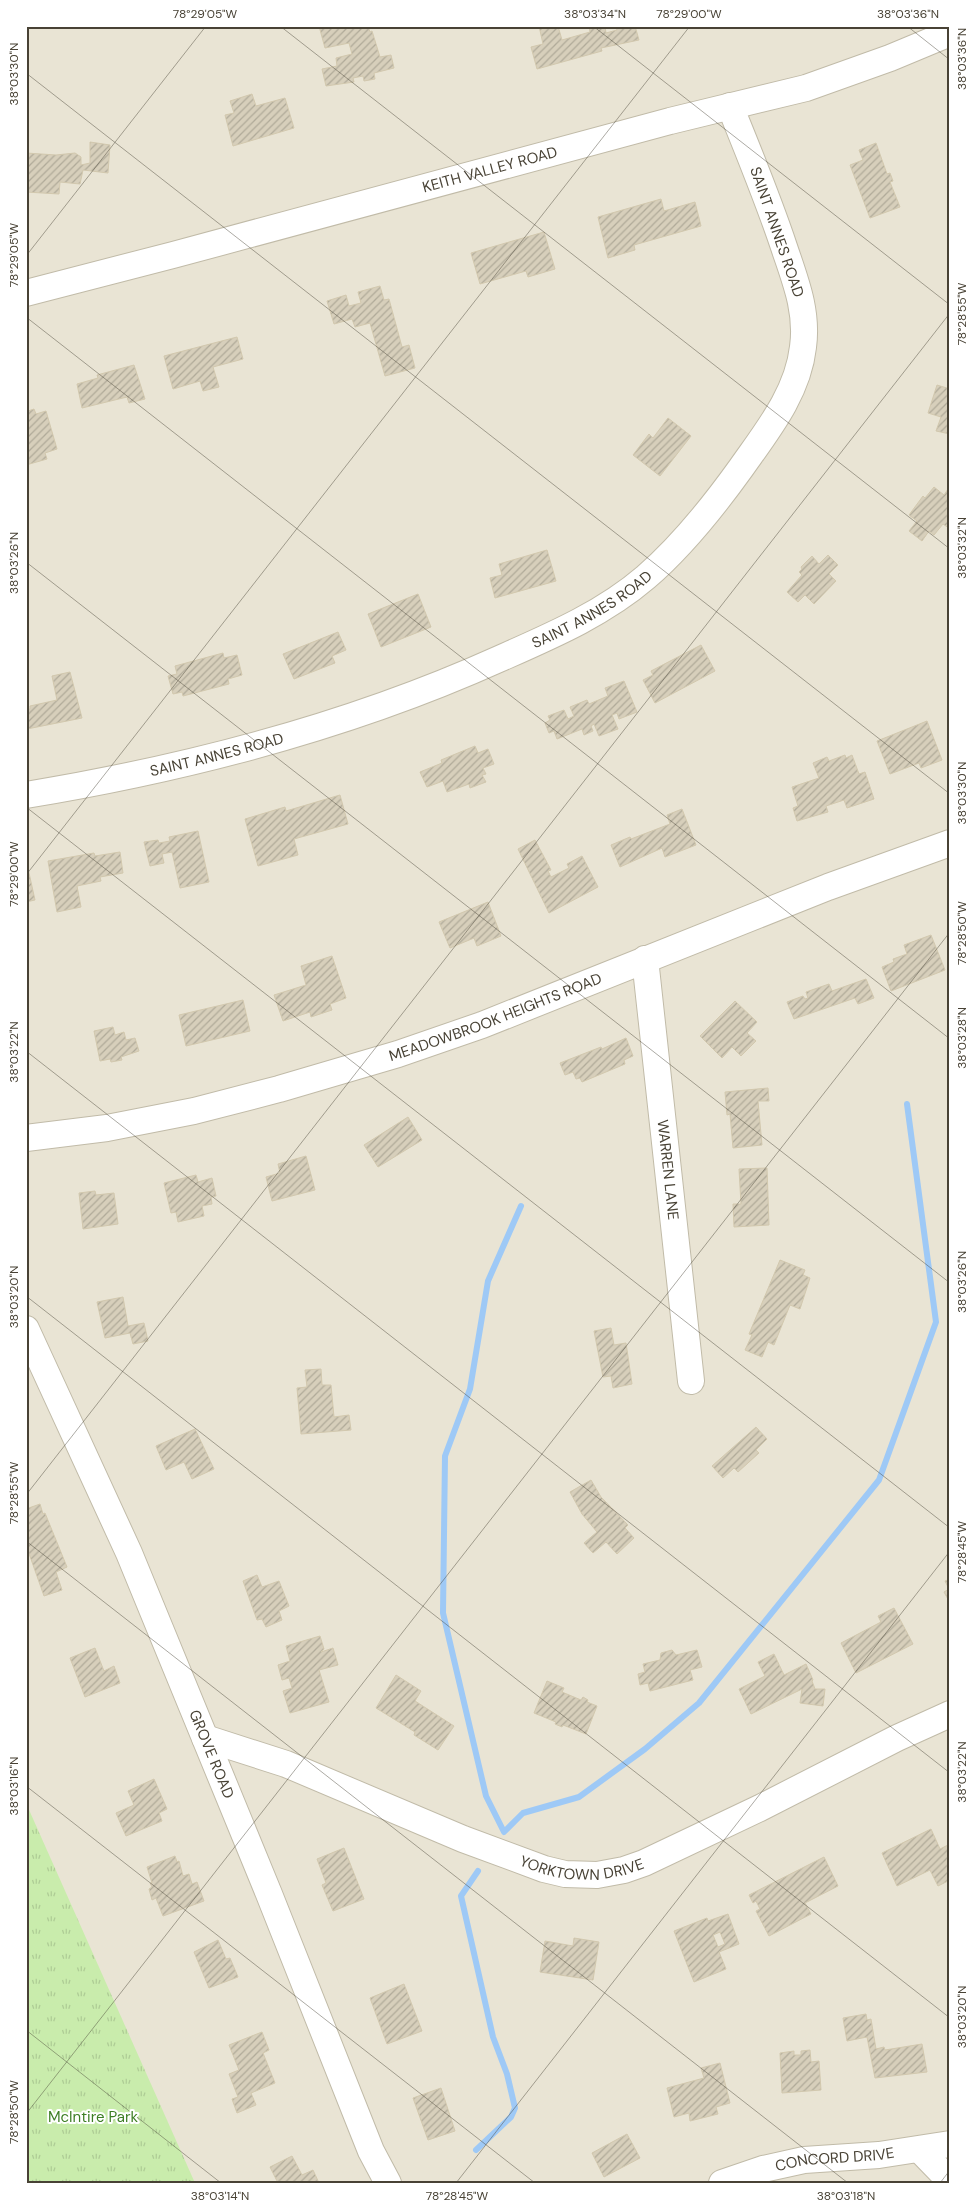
<svg xmlns="http://www.w3.org/2000/svg" width="976" height="2209" viewBox="0 0 976 2209" font-family="'DM Sans',sans-serif">
  <defs>
    <pattern id="park-tufts" width="24" height="20" patternUnits="userSpaceOnUse" patternTransform="scale(1.25)"><rect width="24" height="20" fill="#c9ecac"/><path d="M3 7l-1-3M5 7V3M7 7l1-3M15 17l-1-3M17 17v-4M19 17l1-3" fill="none" stroke="#aecc95"/></pattern>
    <pattern id="building-hatch" width="6" height="6" patternUnits="userSpaceOnUse" patternTransform="scale(1.25)"><rect width="6" height="6" fill="#d7cfbb"/><path d="M-1 1l2-2M0 6l6-6M5 7l2-2" fill="none" stroke="#b0aa99"/></pattern>
  </defs>
  <rect width="100%" height="100%" fill="#f4f2e6"/>
  <!-- residential -->
  <path fill="#e9e4d4" d="M26,26H950V2183H180L26,1857Z"/>
  <!-- park -->
  <path fill="url(#park-tufts)" d="M26,1803L195,2183H26Z"/>
  <g fill="none" stroke-linecap="round" stroke-linejoin="round">
    <!-- stream -->
    <path stroke="#9ec9f6" stroke-width="6" d="M521,1206L488,1281L470,1389L445,1456L443,1613L486,1796L504,1832L523,1813L579,1797L645,1749L699,1703L879,1480L936,1322L907,1104
      M476,2150L511,2117L515,2108L507,2074L493,2037L461,1896L478,1871"/>
  </g>
  <!-- building -->
  <path fill="url(#building-hatch)" stroke="#d2c8ae" fill-rule="evenodd" d="M319,26H368L370,32L372,31L380,57L391,55L394,68L374,73L375,79L364,81L363,76L353,78L354,82L326,86L322,69L337,66L336,58L352,54L349,43L325,48Z
    M539,26H558L562,40L590,32L589,26H605L606,33L617,30L616,26H635L639,40L601,48L602,51L537,69L531,47L543,44Z
    M252,94L256,106L285,98L294,128L233,146L225,115L234,113L230,101Z
    M90,142L110,145L108,173L83,170L80,184L60,182L59,194L26,192V153L56,155L75,153L81,157V165L90,163Z
    M876,143L887,174L890,173L893,181L890,182L900,207L870,218L850,165L863,160L859,150Z
    M661,199L664,211L695,202L701,226L634,245L635,250L608,258L598,217Z
    M544,232L555,269L528,277L526,271L480,284L471,253Z
    M380,286L384,300L389,299L402,347L409,345L415,368L385,376L370,323L355,327L352,319L334,324L327,301L346,295L349,306L361,303L358,292Z
    M237,337L243,359L213,367L219,387L203,391L200,381L173,389L164,356Z
    M134,365L145,399L129,403L127,397L82,408L77,384L98,378L97,375Z
    M937,385L950,389V434L936,431L941,417L928,413Z
    M26,408L28,411L34,409L36,414L46,411L57,449L45,453L47,459L26,465Z
    M668,418L691,436L660,476L633,455L649,434L653,438Z
    M934,487L944,495L948,489L950,490V529L943,524L934,535L929,531L922,541L909,531L917,521L909,515L923,496L925,498Z
    M547,550L556,581L495,598L490,578L502,575L499,564Z
    M828,555L838,565L829,574L836,581L814,604L805,595L798,602L787,592L802,575L799,572L802,569L801,567L812,556L819,564Z
    M418,594L431,627L381,647L368,614Z
    M338,632L346,650L332,656L335,663L294,679L283,654Z
    M701,645L715,671L655,703L643,680L653,675L651,671Z
    M223,653L224,658L237,655L242,675L228,679L229,684L183,696L182,692L173,694L168,676L177,674L175,666Z
    M70,672L82,718L27,729L26,710L30,709V706L57,700L52,676Z
    M624,681L637,712L619,719L617,713L612,715L618,729L599,736L594,724L591,726L593,731L584,735L582,729L557,739L554,731L549,733L545,723L550,720L548,716L564,710L568,719L574,716L570,707L587,700L589,704L608,696L605,688Z
    M927,721L942,760L921,768L919,763L890,774L877,741Z
    M475,746L478,753L488,749L494,764L483,768L486,774L482,775L486,782L470,788L469,784L447,792L443,781L427,787L420,772L442,763L441,760Z
    M845,755L846,758L852,755L859,774L865,772L874,799L847,808L844,800L826,806L828,812L797,821L793,808L798,806L792,787L819,778L813,763L827,757L829,761Z
    M340,795L348,824L294,839L298,855L258,866L245,819L285,807L286,811Z
    M682,809L696,845L665,857L662,848L620,867L611,845L630,837L631,839L670,824L667,815Z
    M198,831L209,882L180,888L172,852L162,854L164,863L150,866L144,842L158,840L159,843L170,841L169,837Z
    M535,840L551,870L548,871L551,877L569,868L567,864L582,856L598,887L549,913L518,849Z
    M120,852L123,873L100,877L101,881L77,886L81,907L57,912L48,861L94,853L95,856Z
    M27,864L35,900L26,902V865Z
    M488,902L501,936L477,946L474,938L450,948L439,922Z
    M931,935L945,970L891,991L882,967L894,962L893,959L907,954L904,945Z
    M332,956L346,998L330,1004L332,1010L311,1017L310,1012L283,1021L274,995L306,985L301,966Z
    M866,979L874,998L858,1004L855,998L794,1019L787,1002L803,996L805,999L808,998L806,992L829,984L832,991Z
    M243,1000L250,1031L186,1046L179,1015Z
    M735,1001L757,1022L747,1033L756,1041L741,1056L732,1047L722,1058L700,1036Z
    M113,1027L115,1035L124,1032L126,1040L135,1038L139,1051L121,1057L122,1060L111,1062L110,1059L100,1061L94,1031Z
    M626,1038L633,1056L624,1060L625,1064L582,1082L580,1078L576,1079L573,1072L565,1075L560,1063L601,1047L602,1049Z
    M768,1088L769,1101H758L762,1145L733,1148L730,1114L727,1115L725,1092Z
    M408,1117L422,1140L378,1167L364,1145Z
    M306,1156L315,1190L272,1201L266,1177L280,1173L278,1164Z
    M767,1168L769,1225L734,1227L733,1204H741L739,1169Z
    M196,1175L198,1182L212,1178L216,1196L211,1197L212,1204L202,1206L204,1216L178,1222L176,1212L171,1213L164,1183Z
    M95,1191L96,1195L114,1193L118,1224L83,1229L79,1193Z
    M780,1260L805,1270L803,1275L810,1278L800,1309L790,1305L774,1345L768,1342L762,1357L745,1350L752,1335L749,1334Z
    M123,1297L128,1326L144,1323L148,1341L133,1344L130,1333L105,1338L97,1302Z
    M611,1328L614,1345L626,1343L632,1384L613,1388L611,1376L603,1377L594,1331Z
    M321,1369L322,1385H331L334,1417L349,1415L351,1430L301,1434L297,1388L307,1387L305,1370Z
    M756,1427L767,1439L756,1450L759,1453L738,1472L734,1468L723,1478L712,1466Z
    M195,1429L214,1469L192,1479L184,1462L166,1470L156,1446Z
    M591,1480L601,1497L628,1525L625,1528L634,1538L617,1554L606,1542L593,1553L584,1543L597,1532L582,1514L570,1492Z
    M40,1504L43,1514L45,1513L67,1567L56,1572L62,1590L44,1596L26,1545V1509Z
    M257,1575L262,1587L279,1581L289,1606L279,1611L282,1620L266,1627L262,1619L257,1620L243,1581Z
    M950,1579V1603L944,1592L949,1589L945,1581Z
    M894,1608L913,1644L856,1673L841,1643L881,1622L878,1616Z
    M320,1636L324,1649L321,1652L333,1648L338,1665L319,1670L329,1702L290,1713L283,1691L292,1688L289,1678L282,1680L278,1665L290,1661L286,1646Z
    M95,1648L104,1671L114,1666L120,1683L85,1697L70,1658Z
    M672,1650L676,1655L697,1650L702,1667L690,1670L693,1680L650,1691L648,1683L640,1685L638,1674L645,1672L643,1664L660,1660L661,1653Z
    M774,1654L784,1675L806,1664L813,1680L812,1681L815,1689H825L823,1706L800,1703L802,1689L751,1714L739,1689L765,1676L758,1662Z
    M396,1675L421,1691L415,1701L454,1726L438,1750L414,1735L415,1732L376,1708Z
    M547,1681L564,1688L562,1692L581,1700L583,1697L588,1700L587,1702L597,1706L586,1734L563,1725L562,1727L555,1724L556,1722L534,1713Z
    M154,1779L167,1809L159,1813L162,1821L126,1836L116,1813L134,1805L128,1791Z
    M931,1829L940,1849L950,1844V1880L938,1886L930,1870L897,1886L882,1853Z
    M344,1848L364,1899L333,1911L322,1885L326,1883L317,1859Z
    M175,1856L177,1862L179,1861L183,1876L189,1874L192,1884L197,1882L204,1901L163,1916L156,1898L152,1900L149,1889L152,1887L150,1883H152L147,1867Z
    M824,1857L838,1886L805,1903L811,1914L769,1936L756,1911L760,1909L756,1901L753,1903L749,1895Z
    M728,1914L739,1944L719,1952L726,1969L694,1982L674,1931L707,1918L708,1921ZM720,1932L725,1944L718,1947L713,1935Z
    M574,1938L599,1942L593,1980L540,1972L545,1941L573,1946Z
    M218,1940L226,1959L230,1958L238,1977L209,1988L194,1952Z
    M404,1984L422,2031L387,2044L370,1998Z
    M866,2014L867,2020L871,2019L876,2049L884,2047L885,2050L922,2044L927,2072L875,2078L867,2037L847,2041L843,2018Z
    M262,2032L269,2050L263,2053L275,2083L251,2093L256,2105L237,2113L232,2099L238,2097L229,2074L239,2070L229,2045Z
    M810,2050L811,2062L819,2061L821,2090L782,2093L780,2053L794,2051V2055H801V2051Z
    M720,2063L730,2103L716,2107L718,2114L690,2121L689,2113L674,2117L667,2088L704,2078L701,2068Z
    M441,2088L455,2131L428,2140L413,2098Z
    M627,2134L640,2158L604,2177L592,2153Z
    M292,2156L302,2175L313,2170L319,2183H278L270,2167Z"/>
  <g fill="none" stroke-linecap="round" stroke-linejoin="round">
    <!-- minor casing -->
    <g stroke="#c1bba8" stroke-width="28">
      <g id="minor">
        <path id="s1" d="M26,293L173,255L670,121L806,88L890,58L950,33"/>
        <path id="s2" d="M26,795C189,768 348,727 499,659C551,636 603,614 646,577C682,546 713,507 741,468C767,431 798,393 803,347C808,311 795,280 784,247C768,199 749,153 730,106"/>
        <path id="s3" d="M645,959L691,1381"/>
        <path id="s4" d="M26,1138L107,1128L194,1111L279,1089L398,1054L482,1025L828,887L950,843"/>
        <path id="s5" d="M26,1329L129,1553L269,1894L371,2151L388,2183"/>
        <path id="s6" d="M205,1738L286,1764L463,1839L544,1869L565,1874L597,1875L624,1870L644,1863L760,1808L897,1738L950,1714"/>
        <path d="M920,2150L950,2181"/>
        <path id="s7" d="M722,2183L763,2169L804,2160L879,2155L950,2144"/>
      </g>
    </g>
    <!-- minor -->
    <use href="#minor" stroke="#fff" stroke-width="26"/>
  </g>
  <!-- ticks -->
  <path fill="none" stroke="#484235" stroke-width="1" stroke-opacity="0.45" d="M280,26L950,549M593,26L950,305M907,26L950,60M26,73L950,794M26,256L206,26M26,317L950,1039M26,562L950,1283M26,807L950,1528M26,875L690,26M26,1051L950,1773M26,1296L950,2018M26,1495L950,313M26,1541L848,2183M26,1786L535,2183M26,2030L221,2183M26,2114L950,932M456,2183L950,1551M940,2183L950,2170"/>
  <g text-anchor="middle" dominant-baseline="central" stroke-width="4" stroke-linejoin="round" paint-order="stroke">
    <!-- street labels -->
    <g font-size="15" fill="#484235" stroke="#fff">
      <text stroke="none"><textPath href="#s1" startOffset="480">KEITH VALLEY ROAD</textPath></text>
      <text transform="translate(777 232) rotate(71)">SAINT ANNES ROAD</text>
      <text stroke="none"><textPath href="#s2" startOffset="599">SAINT ANNES ROAD</textPath></text>
      <text stroke="none"><textPath href="#s2" startOffset="195">SAINT ANNES ROAD</textPath></text>
      <text stroke="none"><textPath href="#s4" startOffset="486">MEADOWBROOK HEIGHTS ROAD</textPath></text>
      <text stroke="none"><textPath href="#s3" startOffset="212">WARREN LANE</textPath></text>
      <text stroke="none"><textPath href="#s5" startOffset="464">GROVE ROAD</textPath></text>
      <text stroke="none"><textPath href="#s6" startOffset="402">YORKTOWN DRIVE</textPath></text>
      <text stroke="none"><textPath href="#s7" startOffset="116">CONCORD DRIVE</textPath></text>
    </g>
    <!-- park labels -->
    <g font-size="15" fill="#3d7e24" stroke="#fff">
      <text x="93" y="2117">McIntire Park</text>
    </g>
  </g>
  <!-- border -->
  <rect width="976" height="2209" fill="none" stroke="#ffffff" stroke-width="55"/>
  <rect x="28" y="28" width="920" height="2154" fill="none" stroke="#484235" stroke-width="2"/>
  <g font-size="12" text-anchor="middle" fill="#484235">
    <text x="205" y="18">78°29'05"W</text>
    <text x="595" y="18">38°03'34"N</text>
    <text x="689" y="18">78°29'00"W</text>
    <text x="908" y="18">38°03'36"N</text>
    <text transform="translate(962 59) rotate(-90)" y="4">38°03'36"N</text>
    <text transform="translate(14 74) rotate(-90)" y="4">38°03'30"N</text>
    <text transform="translate(14 255) rotate(-90)" y="4">78°29'05"W</text>
    <text transform="translate(962 314) rotate(-90)" y="4">78°28'55"W</text>
    <text transform="translate(962 548) rotate(-90)" y="4">38°03'32"N</text>
    <text transform="translate(14 563) rotate(-90)" y="4">38°03'26"N</text>
    <text transform="translate(962 793) rotate(-90)" y="4">38°03'30"N</text>
    <text transform="translate(14 874) rotate(-90)" y="4">78°29'00"W</text>
    <text transform="translate(962 933) rotate(-90)" y="4">78°28'50"W</text>
    <text transform="translate(962 1038) rotate(-90)" y="4">38°03'28"N</text>
    <text transform="translate(14 1052) rotate(-90)" y="4">38°03'22"N</text>
    <text transform="translate(962 1282) rotate(-90)" y="4">38°03'26"N</text>
    <text transform="translate(14 1297) rotate(-90)" y="4">38°03'20"N</text>
    <text transform="translate(14 1493) rotate(-90)" y="4">78°28'55"W</text>
    <text transform="translate(962 1552) rotate(-90)" y="4">78°28'45"W</text>
    <text transform="translate(962 1772) rotate(-90)" y="4">38°03'22"N</text>
    <text transform="translate(14 1786) rotate(-90)" y="4">38°03'16"N</text>
    <text transform="translate(962 2017) rotate(-90)" y="4">38°03'20"N</text>
    <text transform="translate(14 2112) rotate(-90)" y="4">78°28'50"W</text>
    <text x="220" y="2200">38°03'14"N</text>
    <text x="457" y="2200">78°28'45"W</text>
    <text x="846" y="2200">38°03'18"N</text>
  </g>
</svg>
